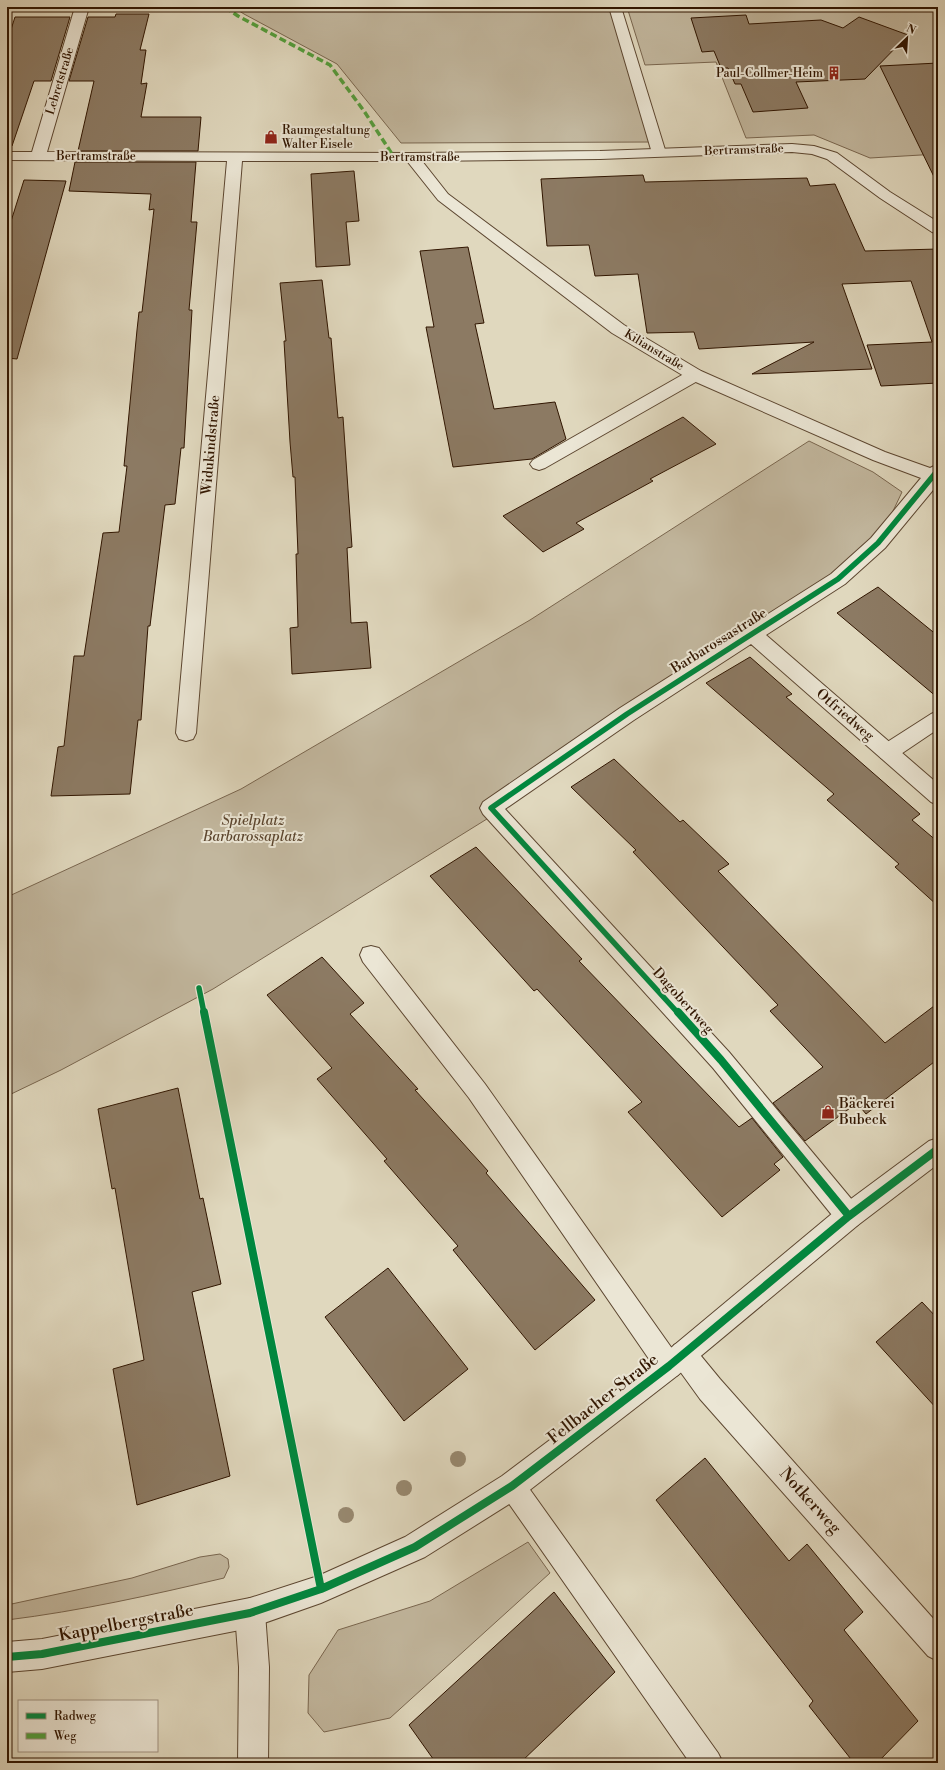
<svg xmlns="http://www.w3.org/2000/svg" width="945" height="1770" viewBox="0 0 945 1770" font-family="'Libre Bodoni',serif">
  <rect width="100%" height="100%" fill="#e0d8be"/>
  <filter id="stains"><feTurbulence type="fractalNoise" baseFrequency=".005" numOctaves="4"/><feColorMatrix values="0 0 0 0 .2 0 0 0 0 .09 0 0 0 0 .02 0 0 0 .5 -.17"/></filter>
  <radialGradient id="worn" r=".72"><stop offset=".6" stop-color="#630" stop-opacity="0"/><stop offset="1" stop-color="#630" stop-opacity=".3"/></radialGradient>
  <!-- green -->
  <path fill="#c2b79e" stroke="#79664f" d="M233,7H609L652,142L401,143L337,64L244,14Z
    M627,7H938V154L870,158L814,135L746,138L716,62L645,65Z
    M809,441L873,472L902,492L878,543L503,809L213,989L61,1070L7,1096V897L241,789L530,620Z
    M528,1542L550,1573L390,1718L324,1732L308,1713L309,1675L338,1630L430,1601Z
    M220,1554L228,1559L229,1567L224,1578C152,1595 80,1611 7,1620V1605L132,1578L200,1557Z"/>
  <!-- building -->
  <path fill="#8c7a63" stroke="#301500" d="M116,14H149L140,50H146L141,84L147,83L141,117H201L198,151H78L94,81H69L88,17H115Z
    M746,15L749,24L821,20L843,28L859,17L908,35L865,79L796,82L808,108L753,112L741,84H735L728,68H721L714,51L702,52L691,18Z
    M15,17H70L51,81H34L12,146L7,145V42Z
    M938,63V185L880,66Z
    M75,162H196L191,222H197L189,310H192L184,448H181L175,504L165,505L150,626H148L141,720H138L130,794L51,796L58,747L64,746L74,656H84L103,533L119,532L127,466H124L137,330L139,312H142L154,209L149,210L151,194L69,191Z
    M354,171L359,221L346,222L350,265L316,267L311,174Z
    M643,175L645,182L807,178L810,186L835,184L865,251L938,249V383L881,386L867,345L932,342L911,281L842,284L872,369L752,374L814,342L699,349L694,332L647,333L638,274L595,276L589,245L547,246L541,179Z
    M24,180L66,181L17,359L7,358V234Z
    M468,247L484,323L475,324L494,409L555,402L566,439L532,459L453,467L426,327H434L420,251Z
    M322,280L329,338H331L338,418L343,417L352,547L347,548L351,623L367,622L371,668L292,674L290,628L298,627L296,554H298L295,477H293L290,442L284,341H286L280,283Z
    M683,417L716,444L650,479L653,481L576,523L584,529L543,552L503,516Z
    M878,587L938,636V698L837,613Z
    M750,657L792,694L786,697L920,814L912,820L938,842V906L895,867L899,864L827,800L834,794L706,683Z
    M614,759L680,822L683,820L729,864L718,871L885,1043L938,1003V1059L866,1114L857,1103L805,1141L773,1103L823,1067L770,1011L778,1005L633,852L636,850L571,787Z
    M476,847L582,959L579,961L739,1127L752,1118L783,1157L774,1164L780,1170L722,1217L628,1112L642,1102L537,989L534,991L430,876Z
    M322,957L364,1003L350,1014L418,1089L415,1090L488,1171L486,1173L595,1300L535,1350L453,1250L458,1246L384,1161L387,1159L317,1079L332,1068L267,995Z
    M178,1088L200,1199L203,1198L221,1284L192,1292L230,1476L137,1505L113,1369L144,1360L115,1188L112,1189L98,1109Z
    M388,1268L468,1369L404,1421L325,1317Z
    M922,1302L938,1319V1410L876,1342Z
    M705,1458L789,1561L807,1544L863,1612L844,1630L918,1721L877,1763H854L809,1706L813,1701L656,1500Z
    M554,1592L615,1672L520,1763H436L409,1725Z"/>
  <g fill="none" stroke-linecap="round" stroke-linejoin="round">
    <!-- service casing -->
    <g stroke="#5c4630" stroke-width="2">
      <path id="service" d="M609,7H621L666,153L664,156H654L652,153Z
        M695,370L701,371L703,375L701,379L545,468L539,470L533,468L530,464L533,460L689,371Z
        M938,711V729L895,758L888,760L881,758L878,752L881,746L931,714Z
        M371,946L379,948L485,1084L678,1357L682,1366L678,1375L669,1379L660,1375L469,1098L363,962L360,955L363,948Z
        M512,1473L521,1477L718,1753L723,1763H690L503,1495L499,1486L503,1477Z"/>
    </g>
    <!-- minor casing -->
    <g stroke="#5c4630" stroke-width="2">
      <path id="minor" d="M75,7H89L47,152L411,153L600,151L792,144L814,146L837,153L890,192L938,222V234L932,232L880,198L827,159L812,154L792,152L600,159L422,161L448,194L624,325L701,371L885,452L930,468L938,464V484L885,548L845,584L766,635L938,784V805L931,802L751,644L634,720L505,809L729,1052L858,1207L862,1216L858,1225L849,1228L840,1225L713,1068L483,814L480,808L483,802L620,708L831,574L871,538L921,478L873,460L689,379L612,333L438,200L407,161H242L196,733L193,739L186,741L179,739L176,733L227,161L7,160V152H32Z
        M683,1341L692,1345L720,1379L938,1624V1661L928,1656L700,1399L674,1363L670,1354L674,1345Z
        M250,1598L260,1603L265,1613L269,1667L268,1763H238L239,1667L235,1613L240,1603Z"/>
    </g>
    <!-- tertiary casing -->
    <g stroke="#5c4630" stroke-width="2">
      <path id="tertiary" d="M938,1138V1164L858,1225L678,1375L522,1496L425,1557L321,1603L250,1628L42,1669L7,1672V1642L42,1639L250,1598L318,1576L405,1537L502,1476L660,1357L840,1207L929,1141Z"/>
    </g>
    <!-- service -->
    <use href="#service" fill="#ebe6d5" fill-rule="evenodd"/>
    <!-- minor -->
    <use href="#minor" fill="#ebe6d5" fill-rule="evenodd"/>
    <!-- tertiary -->
    <use href="#tertiary" fill="#ebe6d5" fill-rule="evenodd"/>
    <!-- quiet -->
    <path stroke="#52a03c" stroke-width="3.5" stroke-dasharray="7 3.5" stroke-linecap="butt" d="M225,7L238,16L330,65L364,111L394,157"/>
    <!-- cycleway-far1 casing -->
    <g stroke="#ebe6d5" stroke-width="8">
      <path id="cycleway-far1" d="M199,988L204,1013
        M678,1013L491,808L627,714L838,579L878,543L938,470"/>
    </g>
    <!-- cycleway casing -->
    <g stroke="#ebe6d5" stroke-width="10">
      <path id="cycleway" d="M204,1012L321,1589
        M678,1012L721,1060L849,1216
        M7,1657L42,1654L250,1613L321,1589L415,1547L512,1486L669,1366L849,1216L938,1149"/>
    </g>
    <!-- cycleway-far1 -->
    <use href="#cycleway-far1" stroke="#00873e" stroke-width="5.5"/>
    <!-- cycleway -->
    <use href="#cycleway" stroke="#00873e" stroke-width="8"/>
  </g>
  <!-- trees -->
  <g fill="#97886f">
    <circle cx="458" cy="1459" r="8"/>
    <circle cx="404" cy="1488" r="8"/>
    <circle cx="346" cy="1515" r="8"/>
  </g>
  <!-- icons -->
  <defs>
    <g id="building-bare" transform="scale(1.08)"><path d="M-4-6H4V6H1V3H-1V6H-4ZM-2.5-4.3h1.7v1.8h-1.7ZM.8-4.3h1.7v1.8H.8ZM-2.5-1h1.7V.8h-1.7ZM.8-1h1.7V.8H.8Z" fill="#8f2418" stroke="#ebe6d5" stroke-width="2.5" paint-order="stroke"/></g>
    <g id="shop-bare" transform="scale(1.08)"><path d="M-5-2.5h2.3a2.7 3.5 0 0 1 5.4 0H5L5.5 6h-11ZM-1.5-2.5h3a1.5 2.3 0 0 0-3 0Z" fill="#8f2418" stroke="#ebe6d5" stroke-width="2.5" paint-order="stroke"/></g>
  </defs>
  <g fill-rule="evenodd">
    <use href="#building-bare" x="834" y="73"/>
    <use href="#shop-bare" x="271" y="137"/>
    <use href="#shop-bare" x="828" y="1112"/>
  </g>
  <g text-anchor="middle" dominant-baseline="central" stroke-width="4" stroke-linejoin="round" paint-order="stroke">
    <!-- far-poi labels -->
    <g font-size="12" fill="#301500" stroke="#ebe6d5" text-anchor="end">
      <text x="823" y="73">Paul-Collmer-Heim</text>
      <text x="282" y="130" text-anchor="start">Raumgestaltung<tspan x="282" dy="14">Walter Eisele</tspan></text>
    </g>
    <!-- far-street labels -->
    <g font-size="12" fill="#301500" stroke="#ebe6d5">
      <text transform="translate(60 81) rotate(-73)">Lebretstraße</text>
      <text transform="translate(744 150) rotate(-2)">Bertramstraße</text>
      <text x="96" y="156">Bertramstraße</text>
      <text x="420" y="157">Bertramstraße</text>
      <text transform="translate(654 350) rotate(31)">Kilianstraße</text>
    </g>
    <!-- street labels -->
    <g font-size="14" fill="#301500" stroke="#ebe6d5">
      <text transform="translate(211 445) rotate(-85)">Widukindstraße</text>
      <text transform="translate(719 641) rotate(-32)">Barbarossastraße</text>
      <text transform="translate(845 715) rotate(41)">Otfriedweg</text>
      <text transform="translate(683 1001) rotate(48)">Dagobertweg</text>
    </g>
    <!-- park labels -->
    <g font-size="14" font-style="italic" fill="#5c462f" stroke="#ebe6d5">
      <text x="253" y="821">Spielplatz<tspan x="253" dy="16">Barbarossaplatz</tspan></text>
    </g>
    <!-- poi labels -->
    <g font-size="14" fill="#301500" stroke="#ebe6d5" text-anchor="start">
      <text x="839" y="1104">Bäckerei<tspan x="839" dy="16">Bubeck</tspan></text>
    </g>
    <!-- near-street labels -->
    <g font-size="17" fill="#301500" stroke="#ebe6d5">
      <text transform="translate(603 1399) rotate(-38)">Fellbacher Straße</text>
      <text transform="translate(810 1501) rotate(48)">Notkerweg</text>
      <text transform="translate(126 1623) rotate(-11)">Kappelbergstraße</text>
    </g>
  </g>
  <!-- margin -->
  <rect width="945" height="1770" fill="none" stroke="#e0d8be" stroke-width="24"/>
  <rect x="8" y="8" width="929" height="1754" fill="none" stroke="#301500" stroke-width="2"/>
  <rect x="12" y="12" width="921" height="1746" fill="none" stroke="#301500"/>
  <!-- legend -->
  <rect x="18" y="1700" width="140" height="52" fill="#ebe6d5" stroke="#a09280"/>
  <rect x="26" y="1713" width="20" height="6" fill="#00873e" stroke="#a09280"/>
  <text x="54" y="1720" font-size="12" fill="#301500">Radweg</text>
  <rect x="26" y="1733" width="20" height="6" fill="#52a03c" stroke="#a09280"/>
  <text x="54" y="1740" font-size="12" fill="#301500">Weg</text>
  <!-- north arrow -->
  <g transform="translate(907 38) rotate(25)" stroke="#ebe6d5" stroke-width="3" paint-order="stroke">
  <path d="M0-3L7 15L0 10L-7 15Z" fill="#301500"/>
  <text y="-6" font-size="11" font-weight="bold" text-anchor="middle" fill="#301500">N</text>
  </g>
  <rect width="100%" height="100%" filter="url(#stains)"/>
  <rect width="100%" height="100%" fill="url(#worn)"/>
</svg>
